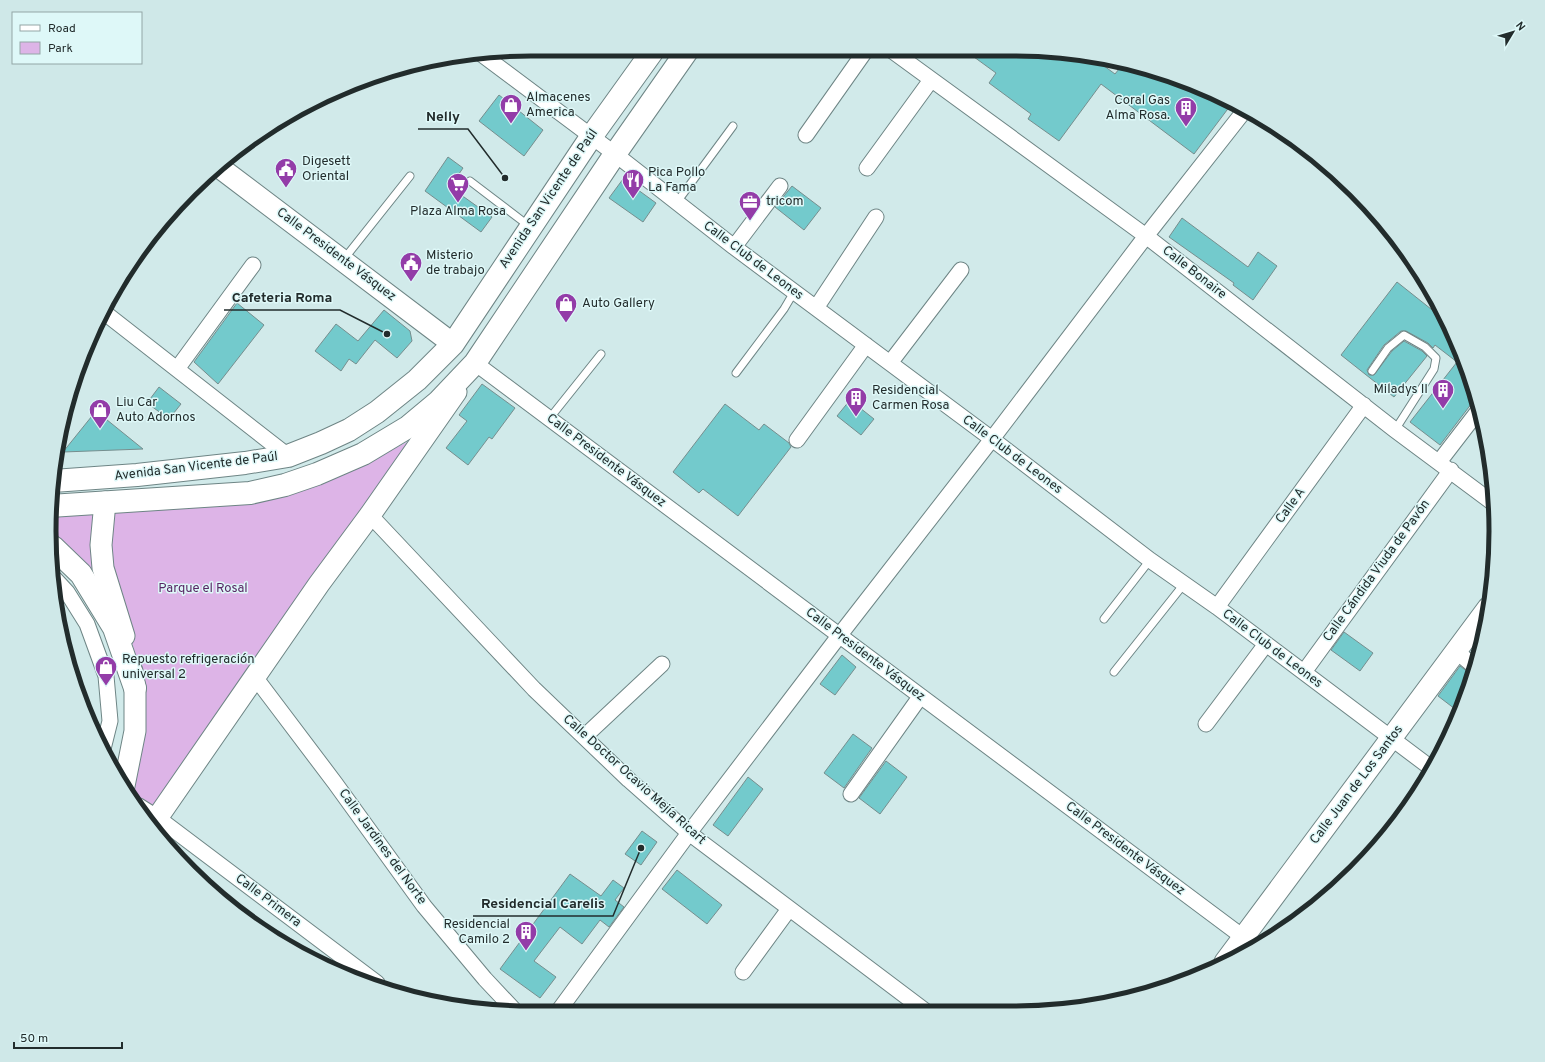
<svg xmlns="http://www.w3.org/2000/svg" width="1545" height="1062" viewBox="0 0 1545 1062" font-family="Overpass,sans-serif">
  <rect width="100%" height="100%" fill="#d1eaea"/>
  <!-- green -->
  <path fill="#ddb4e7" d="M413,439L147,815L128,790L136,657L106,546L109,509L359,467Z
    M96,512L103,594L65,545L52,536L51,515Z"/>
  <!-- building -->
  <path fill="#73cacc" stroke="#768e8e" d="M963,49H1003L1010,54L1014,49L1092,57L1115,74L1123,64L1227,99L1233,102L1194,154L1101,84L1059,141L1028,119L1031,114L989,83L996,73Z
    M499,95L543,130L524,156L479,121Z
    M448,157L463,168L450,187L492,217L481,232L425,191Z
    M623,179L656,203L643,222L609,198Z
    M792,186L821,208L804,230L775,207Z
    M1182,218L1248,267L1258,252L1277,266L1253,300L1233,285L1234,283L1169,237Z
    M1397,282L1436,313L1439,309L1459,346L1475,399L1440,445L1410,422L1457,362L1435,345L1433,348L1428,343L1406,331H1401L1384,345L1367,370L1369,375H1374L1392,351L1404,341L1422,351L1427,356L1394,397L1341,355Z
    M237,303L264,325L218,384L194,362Z
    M384,310L410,331L412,341L397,358L375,340L356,364L349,359L341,371L315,351L336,324L358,341Z
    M482,384L515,408L492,439L489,437L468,465L446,448L467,421L459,415Z
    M159,387L181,404L169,419L147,403Z
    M850,400L874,419L861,435L837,416Z
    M725,404L759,430L764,424L789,443L791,447L738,516L703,489L699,493L673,472Z
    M96,411L143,449L63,452Z
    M1344,632L1373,653L1360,671L1331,650Z
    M842,655L856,667L835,695L820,684Z
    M1460,666L1472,675L1460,712L1456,708L1455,709L1438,696Z
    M853,734L872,748L844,788L824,773Z
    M886,761L907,777L880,814L859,798Z
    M748,777L763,789L728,836L713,825Z
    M642,831L657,842L641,865L625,854Z
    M677,870L722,905L707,924L662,889Z
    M570,874L601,896L613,880L624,888L615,900L624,907L609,927L600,920L582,944L560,927L534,961L556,977L540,998L500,969Z"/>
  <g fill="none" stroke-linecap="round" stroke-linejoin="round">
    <!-- lane casing -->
    <g stroke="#6e8585" stroke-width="9">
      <path id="lane" d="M470,181L529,226
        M677,202L733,126
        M344,259L410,176
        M1372,371L1388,348L1404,335L1425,347L1436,358L1434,369L1395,430
        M736,373L784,309L794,292
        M549,419L601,354
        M1104,619L1150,560
        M1114,672L1184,584"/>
    </g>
    <!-- street casing -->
    <g stroke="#6e8585" stroke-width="17">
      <path id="street" d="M891,50L1146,236L1395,430L1493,503
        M480,53L615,154L734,247L992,439L1150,560L1217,607L1431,768
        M806,135L866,50
        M867,168L931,80
        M734,247L780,186
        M816,308L876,217
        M105,313L288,456
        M475,363L1255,946
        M890,363L961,270
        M177,369L253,265
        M797,440L866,345
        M1439,462L1479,410
        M370,515L534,689L629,780L689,833L928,1013
        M55,579L67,592L87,624L106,676L110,721L103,749
        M1217,607L1364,405
        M1457,652L1474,666
        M1304,672L1451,470
        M255,677L335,783L424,906L485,979L516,1012
        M1206,724L1266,644
        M584,737L662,664
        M851,794L920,697
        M139,806L158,818L377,983
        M743,972L789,909
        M557,1013L689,833L839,636L992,439L1146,236L1245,110"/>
    </g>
    <!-- secondary casing -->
    <g stroke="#6e8585" stroke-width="23">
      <path id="secondary" d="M219,167L453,344
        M105,502L101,545L103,568L124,636
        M124,786L135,731V688L132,671
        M153,824L319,584L370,515L456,392
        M1225,962L1488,608"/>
    </g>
    <!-- primary casing -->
    <g stroke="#6e8585" stroke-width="24">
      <path id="primary" d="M53,481L137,475L245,463L288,456L321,443L349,430L377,412L417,380L453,344L591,137L652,52
        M50,506L250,493L285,485L317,474L363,454L408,427L438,402L475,363L615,154L687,51
        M53,547L81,574L114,628L135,688"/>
    </g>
    <!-- lane -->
    <use href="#lane" stroke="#fff" stroke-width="7"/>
    <!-- street -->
    <use href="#street" stroke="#fff" stroke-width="15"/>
    <!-- secondary -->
    <use href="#secondary" stroke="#fff" stroke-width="21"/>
    <!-- primary -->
    <use href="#primary" stroke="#fff" stroke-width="22"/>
  </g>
  <!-- icons -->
  <defs>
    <g id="shop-pin" transform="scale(1.15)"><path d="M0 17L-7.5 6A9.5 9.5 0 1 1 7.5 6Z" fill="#933ca8" stroke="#def8f8"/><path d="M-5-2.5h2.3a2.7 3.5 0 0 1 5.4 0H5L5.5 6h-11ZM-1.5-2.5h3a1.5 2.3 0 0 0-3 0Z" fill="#fff"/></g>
    <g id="building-pin" transform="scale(1.15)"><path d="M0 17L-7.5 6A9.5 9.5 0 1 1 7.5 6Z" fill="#933ca8" stroke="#def8f8"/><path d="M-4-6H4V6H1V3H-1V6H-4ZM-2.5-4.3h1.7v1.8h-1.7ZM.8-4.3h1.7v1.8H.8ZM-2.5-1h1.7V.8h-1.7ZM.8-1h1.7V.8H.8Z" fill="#fff"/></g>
    <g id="civic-pin" transform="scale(1.15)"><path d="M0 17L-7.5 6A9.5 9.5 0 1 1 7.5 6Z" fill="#933ca8" stroke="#def8f8"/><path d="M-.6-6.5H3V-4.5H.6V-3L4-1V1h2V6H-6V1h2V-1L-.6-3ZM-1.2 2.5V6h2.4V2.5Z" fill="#fff"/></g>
    <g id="restaurant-pin" transform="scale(1.15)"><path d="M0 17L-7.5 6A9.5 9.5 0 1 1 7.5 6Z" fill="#933ca8" stroke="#def8f8"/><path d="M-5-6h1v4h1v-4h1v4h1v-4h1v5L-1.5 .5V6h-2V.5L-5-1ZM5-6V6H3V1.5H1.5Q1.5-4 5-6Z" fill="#fff"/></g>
    <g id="supermarket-pin" transform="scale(1.15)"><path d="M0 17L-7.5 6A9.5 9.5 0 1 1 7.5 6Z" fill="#933ca8" stroke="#def8f8"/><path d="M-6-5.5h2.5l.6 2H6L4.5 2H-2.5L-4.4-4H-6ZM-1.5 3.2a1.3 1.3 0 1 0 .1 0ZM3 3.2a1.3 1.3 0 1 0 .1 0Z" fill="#fff"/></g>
    <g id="office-pin" transform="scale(1.15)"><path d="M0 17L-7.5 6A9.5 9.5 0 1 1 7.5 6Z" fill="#933ca8" stroke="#def8f8"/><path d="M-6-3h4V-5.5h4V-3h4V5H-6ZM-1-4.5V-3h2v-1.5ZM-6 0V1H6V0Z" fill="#fff"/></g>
  </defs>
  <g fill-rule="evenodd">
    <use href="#shop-pin" x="511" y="105"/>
    <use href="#building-pin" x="1186" y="108"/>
    <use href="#civic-pin" x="286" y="169"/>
    <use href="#restaurant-pin" x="633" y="180"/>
    <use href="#supermarket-pin" x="458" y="184"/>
    <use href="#office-pin" x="750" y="202"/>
    <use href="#civic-pin" x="411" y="263"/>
    <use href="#shop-pin" x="566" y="304"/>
    <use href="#building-pin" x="1443" y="390"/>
    <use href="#building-pin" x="856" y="398"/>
    <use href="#shop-pin" x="100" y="410"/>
    <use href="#shop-pin" x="106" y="667"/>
    <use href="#building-pin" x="526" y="932"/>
  </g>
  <g text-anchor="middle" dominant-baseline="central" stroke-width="3" stroke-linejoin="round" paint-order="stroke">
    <!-- poi labels -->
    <g font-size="13" fill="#222c2c" stroke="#def8f8" text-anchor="start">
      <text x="526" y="98">Almacenes<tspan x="526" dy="15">America</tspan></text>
      <text x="1170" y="101" text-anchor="end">Coral Gas<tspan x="1170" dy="15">Alma Rosa.</tspan></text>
      <text x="302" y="162">Digesett<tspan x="302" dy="15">Oriental</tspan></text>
      <text x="648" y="173">Pica Pollo<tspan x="648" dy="15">La Fama</tspan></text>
      <text x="766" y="202">tricom</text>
      <text x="458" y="212" text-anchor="middle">Plaza Alma Rosa</text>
      <text x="426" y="256">Misterio<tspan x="426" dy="15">de trabajo</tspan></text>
      <text x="582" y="304">Auto Gallery</text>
      <text x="1428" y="390" text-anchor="end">Miladys II</text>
      <text x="872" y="391">Residencial<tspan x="872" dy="15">Carmen Rosa</tspan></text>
      <text x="116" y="403">Liu Car<tspan x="116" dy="15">Auto Adornos</tspan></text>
      <text x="122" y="660">Repuesto refrigeración<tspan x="122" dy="15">universal 2</tspan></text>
      <text x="510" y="925" text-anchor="end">Residencial<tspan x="510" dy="15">Camilo 2</tspan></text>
    </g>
    <!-- street labels -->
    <g font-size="13" fill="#222c2c" stroke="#def8f8">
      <text transform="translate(549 199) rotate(-56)">Avenida San Vicente de Paúl</text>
      <text transform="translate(336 255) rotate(37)">Calle Presidente Vásquez</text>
      <text transform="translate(753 261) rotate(37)">Calle Club de Leones</text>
      <text transform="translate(1194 273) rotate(38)">Calle Bonaire</text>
      <text transform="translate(1012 455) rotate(37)">Calle Club de Leones</text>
      <text transform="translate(606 461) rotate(37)">Calle Presidente Vásquez</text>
      <text transform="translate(196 467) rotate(-7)">Avenida San Vicente de Paúl</text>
      <text transform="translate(1291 506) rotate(-54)">Calle A</text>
      <text transform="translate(1377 571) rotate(-54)">Calle Cándida Viuda de Pavón</text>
      <text transform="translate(1272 649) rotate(37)">Calle Club de Leones</text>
      <text transform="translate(865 655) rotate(37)">Calle Presidente Vásquez</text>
      <text transform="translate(634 780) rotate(42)">Calle Doctor Ocavio Mejía Ricart</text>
      <text transform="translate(1357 785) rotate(-53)">Calle Juan de Los Santos</text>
      <text transform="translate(382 847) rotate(54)">Calle Jardines del Norte</text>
      <text transform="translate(1125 849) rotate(37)">Calle Presidente Vásquez</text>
      <text transform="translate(268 901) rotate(37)">Calle Primera</text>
    </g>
    <!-- park labels -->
    <g font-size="13" fill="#582664" stroke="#def8f8">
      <text x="203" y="589">Parque el Rosal</text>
    </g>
  </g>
  <!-- crop -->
  <path d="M0 0H1545V1062H0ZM531 56H1014A475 475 0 0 1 1489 531V531A475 475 0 0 1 1014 1006H531A475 475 0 0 1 56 531V531A475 475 0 0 1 531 56Z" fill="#cfe8e8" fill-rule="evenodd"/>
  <path fill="none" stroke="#222c2c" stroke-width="5" d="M531 56H1014A475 475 0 0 1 1489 531V531A475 475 0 0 1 1014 1006H531A475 475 0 0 1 56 531V531A475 475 0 0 1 531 56Z"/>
  <!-- callouts -->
  <path fill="none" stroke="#222c2c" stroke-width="1.5" d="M505 178L468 129H418M387 334L340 310H224M641 848L613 916H473"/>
  <g fill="#222c2c" stroke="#def8f8" stroke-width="1.5">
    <circle cx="505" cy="178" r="4"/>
    <circle cx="387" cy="334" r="4"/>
    <circle cx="641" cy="848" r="4"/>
  </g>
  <g font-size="14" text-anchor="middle" font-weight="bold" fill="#222c2c" stroke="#def8f8" stroke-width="3" stroke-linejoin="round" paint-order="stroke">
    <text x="443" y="121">Nelly</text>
    <text x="282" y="302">Cafeteria Roma</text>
    <text x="543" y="908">Residencial Carelis</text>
  </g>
  <!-- legend -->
  <rect x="12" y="12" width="130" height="52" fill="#def8f8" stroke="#93a6a6"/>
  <rect x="20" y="25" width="20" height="6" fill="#ffffff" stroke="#93a6a6"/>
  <text x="48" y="32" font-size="12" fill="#222c2c">Road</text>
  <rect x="20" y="42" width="20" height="12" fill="#ddb4e7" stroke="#93a6a6"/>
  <text x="48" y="52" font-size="12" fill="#222c2c">Park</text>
  <!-- north arrow -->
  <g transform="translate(1513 32) rotate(52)" stroke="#def8f8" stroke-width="3" paint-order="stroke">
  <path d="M0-3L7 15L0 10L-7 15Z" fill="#222c2c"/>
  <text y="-6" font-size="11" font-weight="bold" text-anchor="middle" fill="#222c2c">N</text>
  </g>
  <!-- scale -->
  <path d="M14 1042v6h108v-6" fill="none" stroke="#222c2c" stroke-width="2"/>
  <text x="20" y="1042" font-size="12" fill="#222c2c" stroke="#def8f8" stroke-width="3" paint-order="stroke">50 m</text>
</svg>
